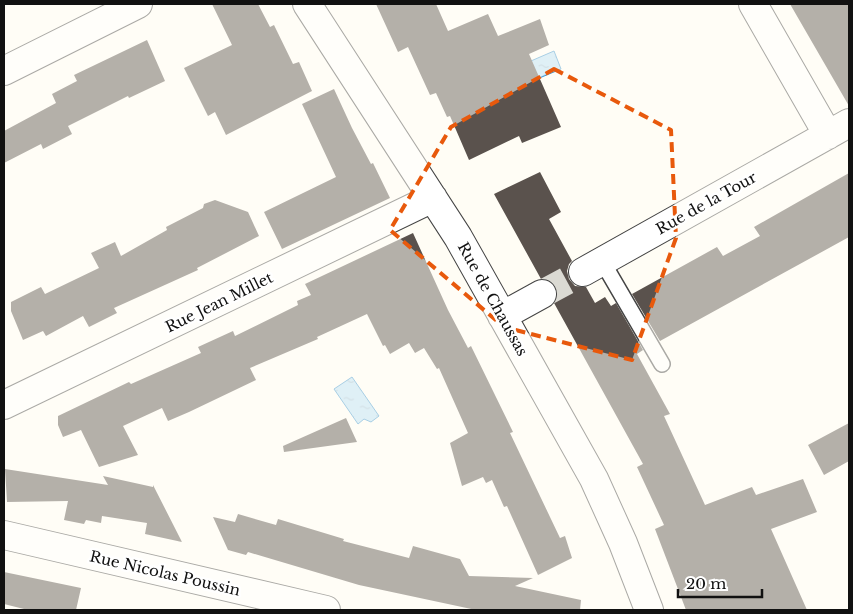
<svg xmlns="http://www.w3.org/2000/svg" width="853" height="614" viewBox="0 0 853 614" font-family="'Libre Baskerville',serif">
  <defs>
    <pattern id="water-ripples" width="26" height="14" patternUnits="userSpaceOnUse" patternTransform="scale(1.25)"><rect width="26" height="14" fill="#b9e0f7"/><path d="M2 4q2-2 4 0t4 0M15 11q2-2 4 0t4 0" fill="none" stroke="#9ebfd3"/></pattern>
  </defs>
  <rect width="100%" height="100%" fill="#fffdf5"/>
  <!-- water -->
  <path fill="url(#water-ripples)" stroke="#3f96cf" d="M554,51L561,69L525,84L517,67Z
    M352,377L379,416L371,422L364,419L358,424L334,389Z"/>
  <!-- building -->
  <path fill="#5a524d" d="M212,4H258L270,27L274,25L293,64L299,62L312,91L226,135L215,112L208,116L184,68L232,45Z
    M376,4H436L448,31L488,14L498,36L540,19L549,45L529,54L561,127L522,143L519,136L469,160L450,116L447,117L436,93L430,95L408,47L398,52Z
    M790,4H849V106Z
    M147,40L165,81L129,98L128,96L68,126L72,134L43,149L41,144L4,163V131L56,103L52,94L77,81L74,75Z
    M334,89L352,128L371,164L373,163L390,198L282,249L264,212L336,177L302,104Z
    M540,172L561,212L549,219L572,261L569,264L567,271L569,279L575,286L586,287L595,303L605,297L611,306L616,303L643,350L637,354L670,414L664,416L705,505L752,487L756,495L803,479L817,512L771,529L807,610H686L655,529L664,525L637,467L643,464L554,303L558,295L556,287L550,280L541,279L494,194Z
    M849,173V237L660,341L632,294L717,247L723,256L760,236L754,227Z
    M215,200L248,212L259,236L197,268L198,270L114,308L117,313L89,327L83,316L46,336L43,331L23,340L11,311V302L41,287L45,294L99,268L91,253L115,242L121,256L167,230L166,227L203,208L204,204Z
    M413,233L448,310L468,348L471,346L513,432L510,433L560,538L565,536L572,558L538,575L507,506L504,507L492,480L486,483L483,477L462,486L450,443L468,433L439,368L437,369L424,348L415,353L409,343L390,354L385,345L383,346L367,314L317,337L318,339L250,368L256,380L189,412L168,421L162,408L123,426L138,455L99,467L81,430L63,437L58,425V416L129,382L131,384L201,353L198,347L233,331L235,336L298,305L297,301L311,295L305,284Z
    M346,418L357,442L284,452L283,446Z
    M849,423V461L824,475L808,445Z
    M5,469L108,485L103,476L153,487V485L182,542L145,534L147,523L102,516L101,523L86,520L84,524L64,520L68,501L7,502Z
    M238,514L276,525L278,519L344,539L343,541L409,558L413,546L460,559L469,576L533,578L515,586L581,600L580,610H476L359,585L248,552L246,555L228,550L213,517L235,522Z
    M4,572L81,588L76,610H28L4,604Z"/>
  <g fill="none" stroke-linecap="round" stroke-linejoin="round">
    <!-- street-tunnel -->
    <path stroke="#dbdad3" stroke-width="28" stroke-dasharray="28 14" stroke-linecap="butt" d="M542,294L583,272"/>
    <!-- lane casing -->
    <g stroke="#444" stroke-width="18">
      <path id="lane" d="M602,261L662,364"/>
    </g>
    <!-- street casing -->
    <g stroke="#444" stroke-width="30">
      <path id="street" d="M307,4L458,237L594,479L623,543L649,610
        M753,4L828,135
        M4,71L138,4
        M583,272L849,123
        M502,316L542,294
        M4,405L433,198
        M4,535L326,610"/>
    </g>
    <!-- lane -->
    <use href="#lane" stroke="#fff" stroke-width="15"/>
    <!-- street -->
    <use href="#street" stroke="#fff" stroke-width="28"/>
  </g>
  <!-- marked area -->
  <path d="M0 0H853V614H0ZM554,69L671,130L676,238L632,360L504,327L390,230L451,127Z" fill="#fffdf5" fill-opacity=".55" fill-rule="evenodd"/>
  <path fill="none" stroke="#e8590c" stroke-width="4" stroke-dasharray="10 6" stroke-linejoin="round" d="M554,69L671,130L676,238L632,360L504,327L390,230L451,127Z"/>
  <g text-anchor="middle" dominant-baseline="central" stroke-width="5" stroke-linejoin="round" paint-order="stroke">
    <!-- street labels -->
    <g font-size="15" fill="#111" stroke="#fff">
      <text transform="translate(706 203) rotate(-29)">Rue de la Tour</text>
      <text transform="translate(493 299) rotate(61)">Rue de Chaussas</text>
      <text transform="translate(219 302) rotate(-26)">Rue Jean Millet</text>
      <text transform="translate(165 573) rotate(13)">Rue Nicolas Poussin</text>
    </g>
  </g>
  <!-- border -->
  <rect width="853" height="614" fill="none" stroke="#111111" stroke-width="10"/>
  <!-- scale -->
  <path d="M678 589v8h84v-8" fill="none" stroke="#111111" stroke-width="2.5"/>
  <text x="686" y="589" font-size="15" fill="#111111" stroke="#ffffff" stroke-width="4" paint-order="stroke">20 m</text>
</svg>
